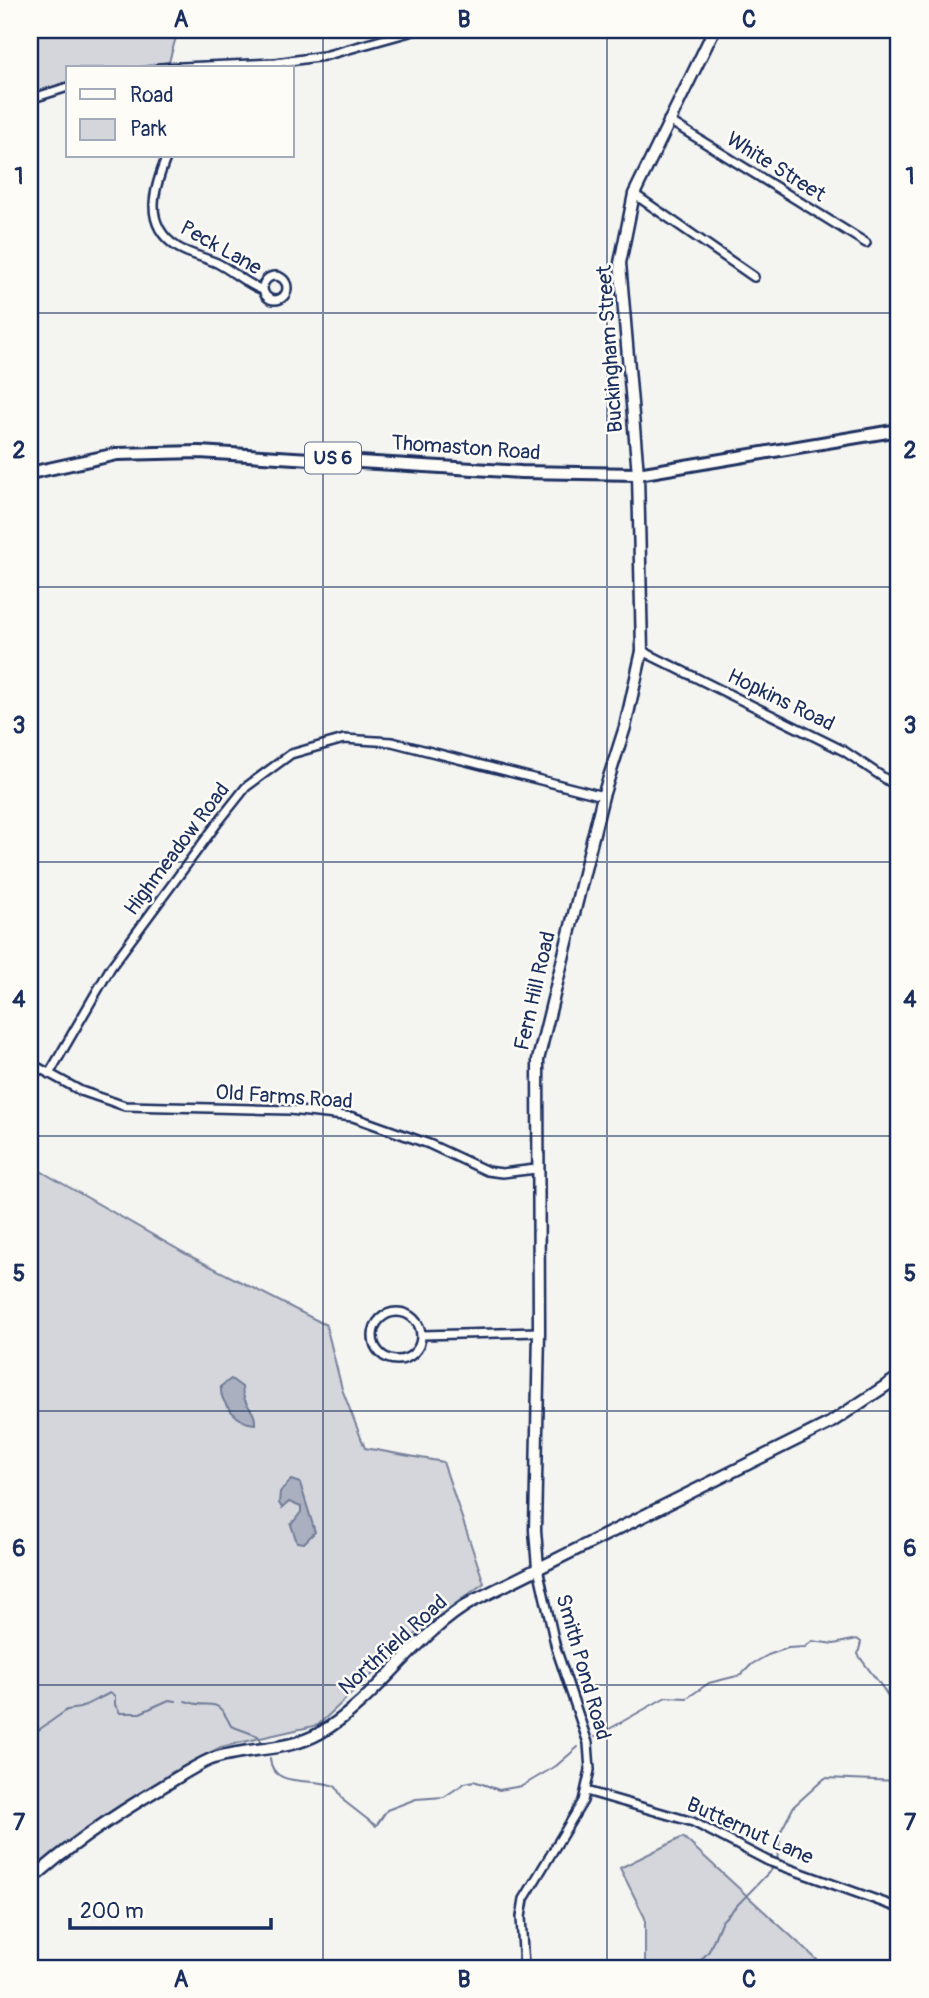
<svg xmlns="http://www.w3.org/2000/svg" width="929" height="1998" viewBox="0 0 929 1998" font-family="Pangolin,sans-serif">
  <rect width="100%" height="100%" fill="#f4f4f1"/>
  <filter id="ink" filterUnits="userSpaceOnUse"><feTurbulence type="fractalNoise" baseFrequency=".0143" numOctaves="2"/><feDisplacementMap in="SourceGraphic" scale="14" xChannelSelector="R" yChannelSelector="G"/><feConvolveMatrix kernelMatrix="1 2 1 2 8 2 1 2 1" color-interpolation-filters="sRGB"/></filter>
  <g filter="url(#ink)">
    <!-- green -->
    <path fill="#d4d6db" stroke="#78829c" stroke-width="2" d="M30,30H178L169,62L134,68H68V82L30,95Z
      M30,1165L188,1255L326,1325L342,1389L365,1448L443,1462L484,1583L422,1628L318,1725L221,1747L172,1772L30,1873Z
      M683,1837L826,1968H645V1918L620,1868Z"/>
    <!-- water -->
    <path fill="#aab0bf" stroke="#717c98" stroke-width="2" d="M231,1379L242,1387C243,1408 256,1408 255,1424C239,1424 219,1403 221,1386Z
      M291,1480L300,1483L315,1532L304,1543L297,1542L291,1525L301,1512V1507L289,1502L282,1508L279,1503L280,1492Z"/>
    <g fill="none" stroke-linecap="round" stroke-linejoin="round">
      <!-- stream -->
      <path stroke="#717c98" stroke-width="2" d="M185,1701C214,1711 215,1693 231,1726L258,1736L262,1744
        M30,1736L67,1710L80,1708L110,1693L115,1696V1705L120,1713H140L169,1700L176,1701
        M595,1737L666,1697L687,1698L709,1683L741,1675L752,1664L768,1655L788,1648L805,1647L812,1641L834,1644L857,1639L861,1642L858,1654C870,1675 905,1705 894,1730L899,1734
        M270,1758C272,1791 318,1776 336,1787L344,1801L376,1826L387,1810L416,1799L444,1797L465,1783L474,1781L499,1790L522,1786L556,1766L578,1747
        M777,1861L781,1831L794,1806L825,1778L899,1781
        M694,1968L709,1951L721,1922L775,1866"/>
      <!-- street casing -->
      <g stroke="#1b2f5e" stroke-width="12">
        <path id="street" d="M159,68L276,63L324,56L417,30
          M30,99L68,87
          M668,120L866,243
          M167,156C154,188 142,224 177,247C188,254 204,257 217,263C233,271 246,284 263,290
          M634,194L754,277
          M263 288a12 12 0 1 1 24 0a12 12 0 1 1-24 0Z
          M899,293L894,305L899,314
          M642,651L844,751L899,788
          M30,1063L81,1091L125,1106L290,1110L353,1117L429,1144L487,1171L502,1173L536,1169
          M49,1074L111,967L219,821L246,787L291,754L344,739L392,742L603,796
          M373 1336a24 24 0 1 1 48 0a24 24 0 1 1-48 0Z
          M422,1335L539,1332
          M586,1791L693,1822L768,1861L899,1908
          M524,1968L521,1917L524,1899L583,1801L590,1770L588,1743L556,1648L538,1568"/>
      </g>
      <!-- secondary casing -->
      <g stroke="#1b2f5e" stroke-width="15">
        <path id="secondary" d="M538,1568L535,1530L539,1332L538,1060L603,796L625,727L642,651L638,474L620,263L634,194L714,30
          M30,1881C70,1844 118,1813 165,1785C180,1776 195,1766 211,1759C246,1747 287,1752 320,1733C378,1699 414,1635 473,1601L830,1423L899,1377"/>
      </g>
      <!-- primary casing -->
      <g stroke="#1b2f5e" stroke-width="16">
        <path id="primary" d="M30,473L117,454L199,452L521,472L638,474L899,430"/>
      </g>
      <!-- street -->
      <use href="#street" stroke="#fdfcf7" stroke-width="7"/>
      <!-- secondary -->
      <use href="#secondary" stroke="#fdfcf7" stroke-width="10"/>
      <!-- primary -->
      <use href="#primary" stroke="#fdfcf7" stroke-width="10"/>
    </g>
  </g>
  <!-- grid -->
  <path fill="none" stroke="#1b2f5e" stroke-width="2" stroke-opacity="0.55" d="M323,30V1968M607,30V1968M30,313H899M30,587H899M30,862H899M30,1136H899M30,1411H899M30,1685H899"/>
  <g text-anchor="middle" dominant-baseline="central" stroke-width="5" stroke-linejoin="round" paint-order="stroke">
    <!-- shield labels -->
    <rect fill="#fdfcf7" stroke="#5f6c8c" stroke-width="2" x="305" y="442.5" width="56" height="31" rx="5"/>
    <g font-size="19" font-weight="bold" fill="#1b2f5e">
      <text x="333" y="458">US 6</text>
    </g>
    <!-- street labels -->
    <g font-size="21" fill="#1b2f5e" stroke="#fdfcf7">
      <text transform="translate(776 167) rotate(32)">White Street</text>
      <text transform="translate(221 248) rotate(29)">Peck Lane</text>
      <text transform="translate(610 349) rotate(-94)">Buckingham Street</text>
      <text transform="translate(466 448) rotate(4)">Thomaston Road</text>
      <text transform="translate(781 700) rotate(26)">Hopkins Road</text>
      <text transform="translate(177 849) rotate(-53)">Highmeadow Road</text>
      <text transform="translate(535 991) rotate(-77)">Fern Hill Road</text>
      <text transform="translate(284 1097) rotate(4)">Old Farms Road</text>
      <text transform="translate(393 1645) rotate(-42)">Northfield Road</text>
      <text transform="translate(583 1667) rotate(74)">Smith Pond Road</text>
      <text transform="translate(750 1831) rotate(24)">Butternut Lane</text>
    </g>
  </g>
  <!-- margin -->
  <rect width="929" height="1998" fill="none" stroke="#fdfcf7" stroke-width="77"/>
  <!-- legend -->
  <rect x="66" y="66" width="228" height="91" fill="#fdfcf7" stroke="#a3aaba" stroke-width="2"/>
  <rect x="80" y="89" width="35" height="10" fill="#fdfcf7" stroke="#a3aaba" stroke-width="2"/>
  <text x="130" y="102" font-size="21" fill="#1b2f5e">Road</text>
  <rect x="80" y="119" width="35" height="21" fill="#d4d6db" stroke="#a3aaba" stroke-width="2"/>
  <text x="130" y="136" font-size="21" fill="#1b2f5e">Park</text>
  <!-- scale -->
  <path d="M70 1918v10h201v-10" fill="none" stroke="#1b2f5e" stroke-width="3.5"/>
  <text x="80" y="1918" font-size="21" fill="#1b2f5e" stroke="#fdfcf7" stroke-width="5" paint-order="stroke">200 m</text>
  <rect x="38" y="38" width="852" height="1922" fill="none" stroke="#1b2f5e" stroke-width="2.5"/>
  <g font-size="23" text-anchor="middle" font-weight="bold" fill="#1b2f5e">
    <text x="181" y="27">A</text>
    <text x="464" y="27">B</text>
    <text x="749" y="27">C</text>
    <text x="19" y="184">1</text>
    <text x="910" y="184">1</text>
    <text x="19" y="458">2</text>
    <text x="910" y="458">2</text>
    <text x="19" y="733">3</text>
    <text x="910" y="733">3</text>
    <text x="19" y="1007">4</text>
    <text x="910" y="1007">4</text>
    <text x="19" y="1281">5</text>
    <text x="910" y="1281">5</text>
    <text x="19" y="1556">6</text>
    <text x="910" y="1556">6</text>
    <text x="19" y="1830">7</text>
    <text x="910" y="1830">7</text>
    <text x="181" y="1987">A</text>
    <text x="464" y="1987">B</text>
    <text x="749" y="1987">C</text>
  </g>
</svg>
